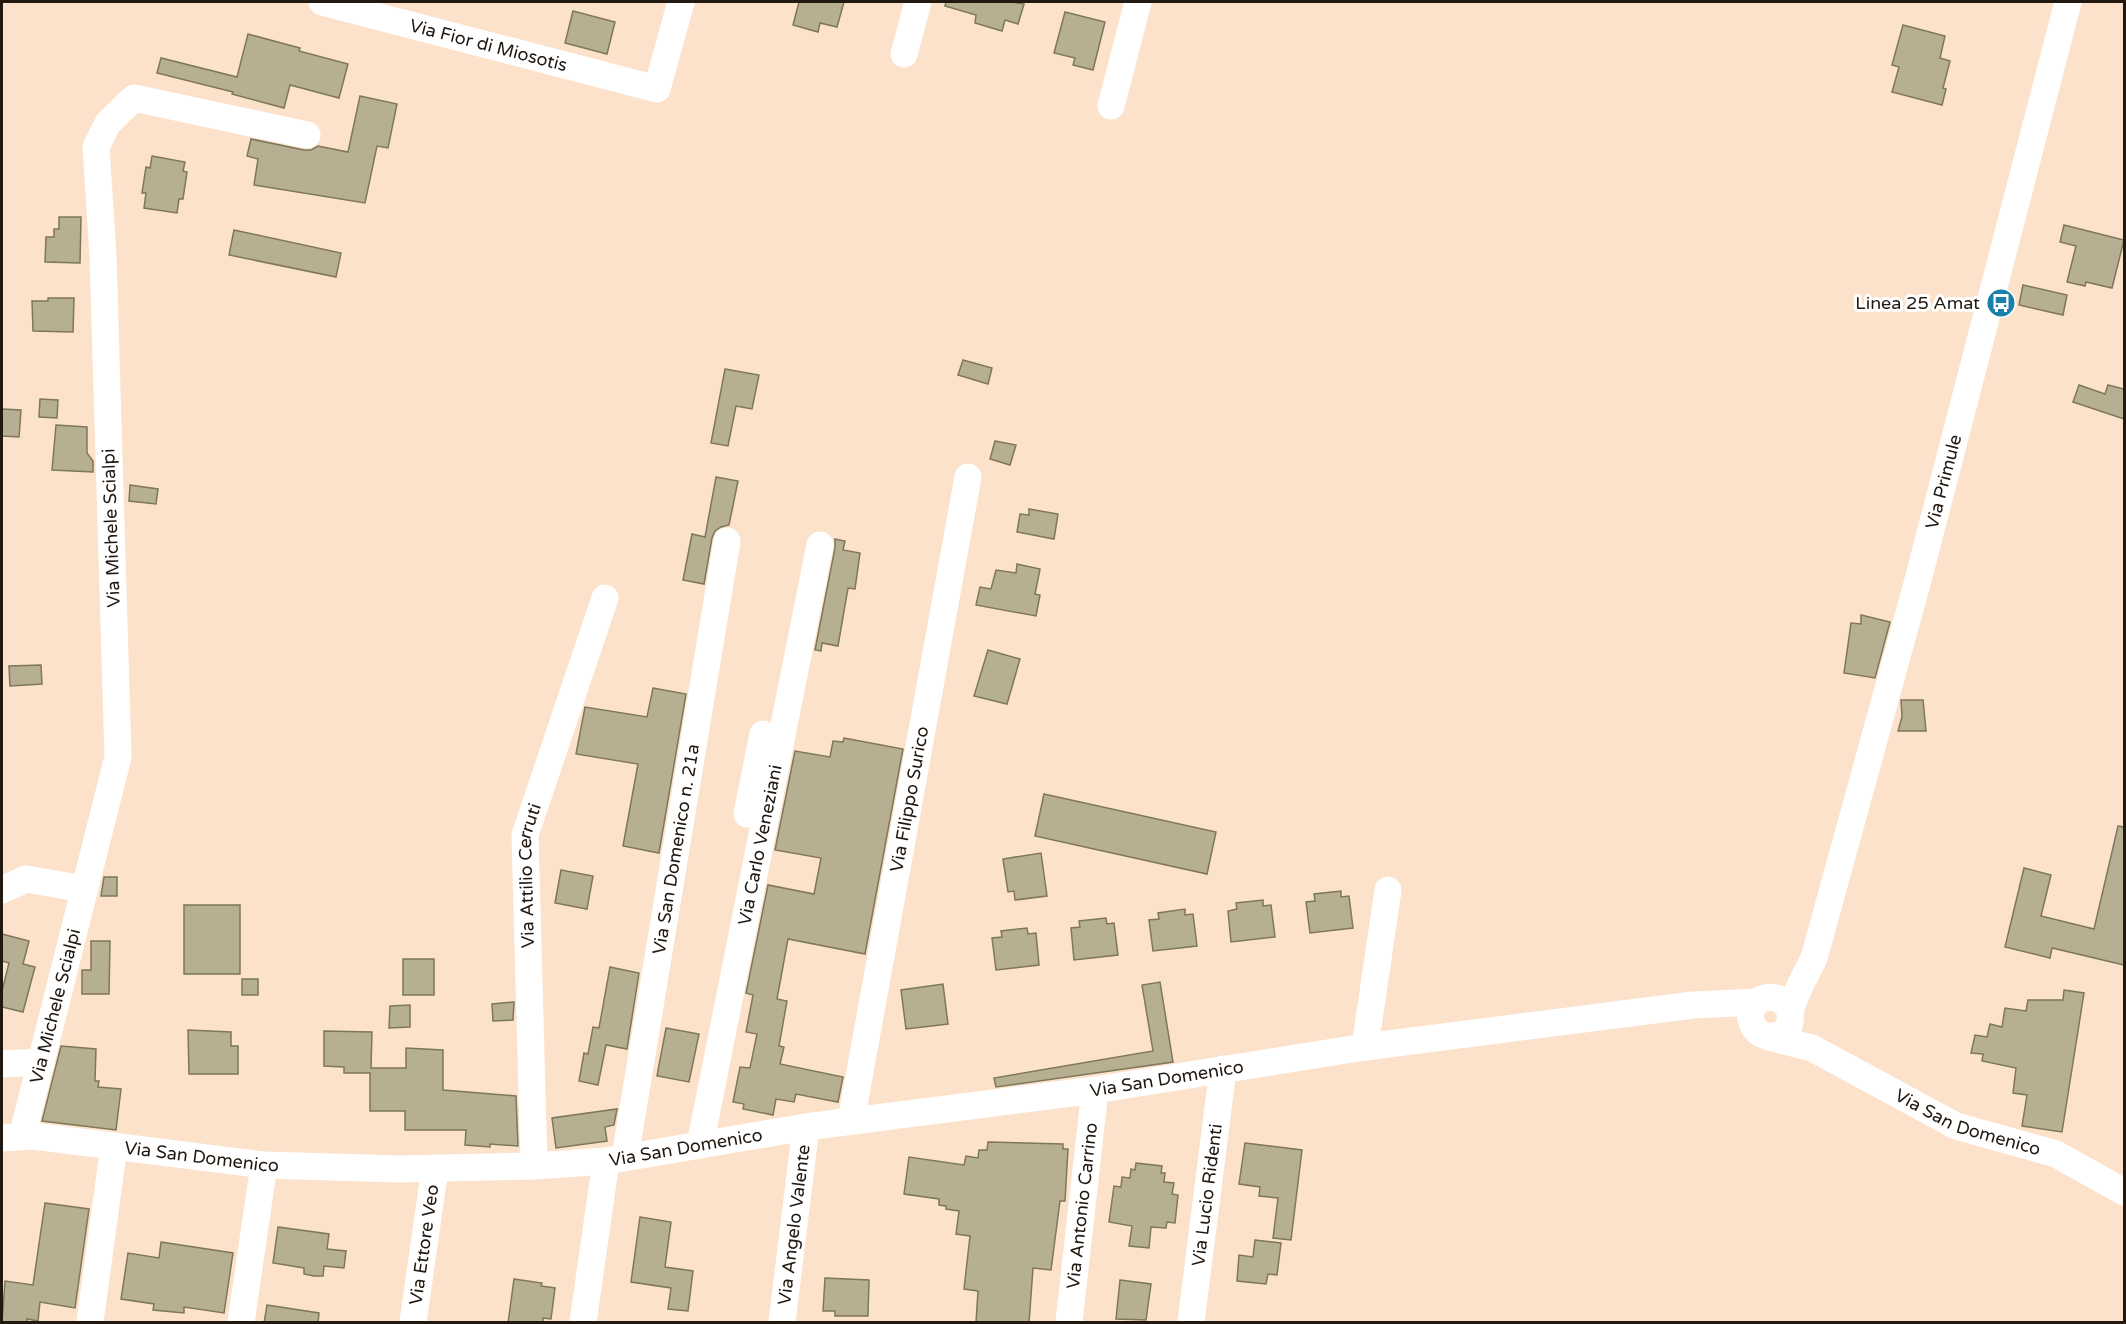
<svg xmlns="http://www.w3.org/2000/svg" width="2126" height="1324" viewBox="0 0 2126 1324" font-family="'Varela Round',sans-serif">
  <rect width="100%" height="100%" fill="#fde2cb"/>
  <!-- building -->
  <path fill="#b7af91" stroke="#7e775a" stroke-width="1.5" d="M799,2H844L837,27L820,23L818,32L793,25Z
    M946,2H1012L1024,4L1018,24L1005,20L1002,31L975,23L976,15L945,6Z
    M573,11L615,22L607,54L565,43Z
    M1065,12L1105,22L1093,70L1073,65L1075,58L1054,53Z
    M1903,25L1945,36L1940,58L1950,61L1943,88L1946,89L1942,105L1892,92L1899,67L1892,65Z
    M248,34L300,48L299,51L348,64L339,98L290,85L284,108L232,94L233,92L157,73L161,58L237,77Z
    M360,96L397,104L388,148L377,146L365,203L254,185L258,159L247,156L251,139L304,150H311L318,146L348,152Z
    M152,156L185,162L183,171L187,172L183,199H179L177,213L144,208L146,193H142L146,167L150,168Z
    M59,217H81L80,263L45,262L46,237H54V229H59Z
    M2064,225L2124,240L2112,288L2086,282L2085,286L2067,282L2076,246L2060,242Z
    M234,230L341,253L336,277L229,255Z
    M2023,285L2067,295L2063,315L2019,305Z
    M48,298H74L73,332L33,331L32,301H48Z
    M963,360L992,368L988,384L958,375Z
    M725,369L759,375L752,409L736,406L728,446L711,443Z
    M2079,385L2105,394L2108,385L2124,389V419L2073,402Z
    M40,399L58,400L57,418L39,417Z
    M2,409L21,410L19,437L2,436Z
    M56,425L87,427V453L93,461V472L52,470Z
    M995,441L1016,445L1010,465L990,459Z
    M716,477L738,481L729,525L721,527L715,531L712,538L704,584L683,580L692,534L705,537Z
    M130,485L158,489L156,504L129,501Z
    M1029,509L1058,514L1054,539L1017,532L1020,514L1029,515Z
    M835,539L845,541L843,550L860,553L855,589L848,588L838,646L822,643L821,651L815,650L835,548Z
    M1017,564L1040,569L1035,594L1040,595L1036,616L976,605L980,587L991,589L996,570L1016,573Z
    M1861,615L1890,622L1875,678L1844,673L1851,623L1861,624Z
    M988,650L1020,659L1007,704L974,696Z
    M41,665L42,684L10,686L9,666Z
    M653,688L686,694L659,853L623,846L638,764L576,754L585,707L647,717Z
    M1901,700H1923L1926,731H1898L1902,717Z
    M844,738L903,749L865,954L788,939L777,999L787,1001L779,1046L784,1047L780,1064L843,1077L838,1102L796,1094L794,1102L776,1099L773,1115L743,1109L744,1104L733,1102L740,1067L750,1068L757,1034L746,1032L753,995L746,993L768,885L814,894L821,858L775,850L795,751L830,757L833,741L843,742Z
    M1044,794L1216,832L1207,874L1035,836Z
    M2118,826L2124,827V965L2052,948L2050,958L2005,947L2024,868L2051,875L2041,916L2094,929Z
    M1041,853L1047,896L1015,900L1014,891L1008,892L1003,859Z
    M561,870L593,876L587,909L555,903Z
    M104,877H117V896H101Z
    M1341,891V897L1349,896L1353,928L1310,933L1306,902L1315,901L1314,894Z
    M1263,900V906L1271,905L1275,937L1231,942L1228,911L1237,909L1236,903Z
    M184,905H240V974H184Z
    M1185,909V915L1193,914L1197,946L1153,951L1149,920L1159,919L1158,913Z
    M1106,918L1107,924L1114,923L1118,955L1074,960L1071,928L1080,927L1079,921Z
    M1027,928L1028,934L1036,933L1039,965L996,970L992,938L1002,937L1001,931Z
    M2,934L29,941L23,964L35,967L23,1012L2,1007V991L9,963L2,961Z
    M91,941H110L109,994H82V970H91Z
    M403,959H434V995H403Z
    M610,967L639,973L627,1049L606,1045L598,1085L579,1081L584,1053L588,1054L593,1027L599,1028Z
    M242,979H258V995H242Z
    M1160,982L1173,1062L996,1087L994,1078L1153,1051L1142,985Z
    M943,984L948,1024L906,1029L901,990Z
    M2064,990L2084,993L2062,1132L2022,1126L2027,1095L2013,1093L2016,1068L1982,1061L1983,1054L1971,1053L1975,1035L1987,1037L1990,1024L2002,1027L2005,1008L2026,1011L2028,1000H2063Z
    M514,1002L513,1020L493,1021L492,1004Z
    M410,1005V1027L389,1028L390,1006Z
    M666,1028L699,1034L689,1082L657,1076Z
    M188,1030L231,1032V1046H238V1074H189Z
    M324,1031L372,1032L371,1068H406V1048L443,1050V1090L516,1096L518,1146L490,1144V1147L465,1145L466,1130H405V1111H370V1073H344V1067L324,1066Z
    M61,1046L96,1049L95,1081H99L98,1087L121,1089L116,1130L42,1121Z
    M617,1109L614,1125L605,1127L607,1141L556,1148L552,1118Z
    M988,1142L1063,1144V1149H1068L1065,1201H1060L1051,1270L1033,1268L1029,1323H976L978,1291L964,1289L970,1236L956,1234L959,1211L946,1209V1206L939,1205V1199L904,1194L909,1157L964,1165L966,1156L978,1158L979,1150H987Z
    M1245,1143L1302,1150L1291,1240L1273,1238L1278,1198L1259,1196L1260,1187L1239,1184Z
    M1136,1163L1162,1166L1161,1173H1165L1164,1182L1174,1183L1172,1194L1178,1195L1175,1223L1167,1222L1166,1228L1151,1227L1149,1248L1129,1246L1132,1226L1109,1222L1114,1186L1121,1187L1122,1177L1130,1178L1131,1169L1135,1170Z
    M45,1203L89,1209L75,1308L40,1302L38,1321L27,1319V1323H2L5,1281L33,1285Z
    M640,1217L671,1222L665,1267L693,1271L688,1311L668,1309L671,1288L631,1282Z
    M278,1227L329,1234L327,1249L346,1251L344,1268L324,1266L323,1276H314L304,1274V1268L273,1263Z
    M1255,1240L1281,1243L1277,1275L1268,1274L1266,1284L1237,1281L1239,1255L1253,1257Z
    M161,1242L233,1253L224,1313L184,1307V1313L153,1310L154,1304L121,1299L128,1253L159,1258Z
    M825,1278L869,1280L868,1316H835V1311H823Z
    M514,1279L542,1283L541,1286L555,1288L551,1319L543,1318V1323H508Z
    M1120,1280L1151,1284L1146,1320L1116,1319Z
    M267,1305L319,1313L318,1323H264Z"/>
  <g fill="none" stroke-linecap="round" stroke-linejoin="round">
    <!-- minor -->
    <g stroke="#fff" stroke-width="27">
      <path id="s1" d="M322,2L657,89L681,2"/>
      <path d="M904,54L918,2"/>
      <path d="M1111,106L1138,2"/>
      <path d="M747,814L763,734"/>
      <path d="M2,890L26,879L84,889"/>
      <path id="s2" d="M1790,1011C1777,984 1741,1001 1753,1025C1759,1039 1779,1040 1788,1028C1792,1022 1789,1016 1791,1010C1794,994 1807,973 1814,958L1918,580L2068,2"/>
      <path id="s3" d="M1769,1037L1812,1048L1956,1126L2056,1154L2124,1192"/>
      <path d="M1365,1047L1388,890"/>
      <path d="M2,1064L41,1062"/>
      <path id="s4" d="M851,1121L968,477"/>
      <path id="s5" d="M22,1137L118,757L103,256L96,147L108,123L134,98L307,135"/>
      <path id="s6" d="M2,1138L33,1136L264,1165L400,1169L534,1166L606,1161L806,1127L1095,1090L1365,1047L1693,1005L1757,1002"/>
      <path id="s7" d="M700,1145L820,545"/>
      <path id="s8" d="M625,1157L727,541"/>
      <path id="s9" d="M534,1166L525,835L605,598"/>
      <path d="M90,1322L114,1146"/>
      <path d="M241,1322L264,1165"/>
      <path id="s10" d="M413,1322L435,1168"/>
      <path d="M583,1322L606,1161"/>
      <path id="s11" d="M782,1322L806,1127"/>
      <path id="s12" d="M1069,1322L1095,1090"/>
      <path id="s13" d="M1191,1322L1223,1069"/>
    </g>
  </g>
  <!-- icons -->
  <defs>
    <g id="bus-disc" transform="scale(1.5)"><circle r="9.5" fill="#1980aa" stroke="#fff"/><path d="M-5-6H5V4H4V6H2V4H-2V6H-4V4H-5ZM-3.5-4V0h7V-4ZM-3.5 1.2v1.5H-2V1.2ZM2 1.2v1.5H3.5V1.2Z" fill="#fff"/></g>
  </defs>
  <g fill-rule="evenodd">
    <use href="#bus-disc" x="2001" y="303"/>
  </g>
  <g text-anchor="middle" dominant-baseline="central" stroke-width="6" stroke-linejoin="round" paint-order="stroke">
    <!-- street labels -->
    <g font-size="18" fill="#211810" stroke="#fff">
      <text stroke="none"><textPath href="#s1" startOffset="172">Via Fior di Miosotis</textPath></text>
      <text stroke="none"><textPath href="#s2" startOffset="676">Via Primule</textPath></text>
      <text transform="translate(111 528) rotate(-92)">Via Michele Scialpi</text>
      <text stroke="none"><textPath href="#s4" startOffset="327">Via Filippo Surico</textPath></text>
      <text stroke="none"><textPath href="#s7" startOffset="306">Via Carlo Veneziani</textPath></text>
      <text stroke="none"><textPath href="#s8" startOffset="312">Via San Domenico n. 21a</textPath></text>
      <text stroke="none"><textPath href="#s9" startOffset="291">Via Attilio Cerruti</textPath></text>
      <text stroke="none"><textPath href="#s5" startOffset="135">Via Michele Scialpi</textPath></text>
      <text stroke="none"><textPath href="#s6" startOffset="1173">Via San Domenico</textPath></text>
      <text stroke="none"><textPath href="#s3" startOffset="218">Via San Domenico</textPath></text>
      <text stroke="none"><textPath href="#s6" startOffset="687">Via San Domenico</textPath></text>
      <text stroke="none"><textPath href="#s6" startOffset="201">Via San Domenico</textPath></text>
      <text stroke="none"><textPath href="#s13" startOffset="128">Via Lucio Ridenti</textPath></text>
      <text stroke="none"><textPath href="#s12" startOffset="117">Via Antonio Carrino</textPath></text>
      <text stroke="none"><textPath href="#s11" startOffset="98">Via Angelo Valente</textPath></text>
      <text stroke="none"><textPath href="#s10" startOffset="78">Via Ettore Veo</textPath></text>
    </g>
    <!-- poi labels -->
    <g font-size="18" fill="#211810" stroke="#fff" text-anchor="end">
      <text x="1980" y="303">Linea 25 Amat</text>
    </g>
  </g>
  <!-- border -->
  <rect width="2126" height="1324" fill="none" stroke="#211810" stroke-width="6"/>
</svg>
